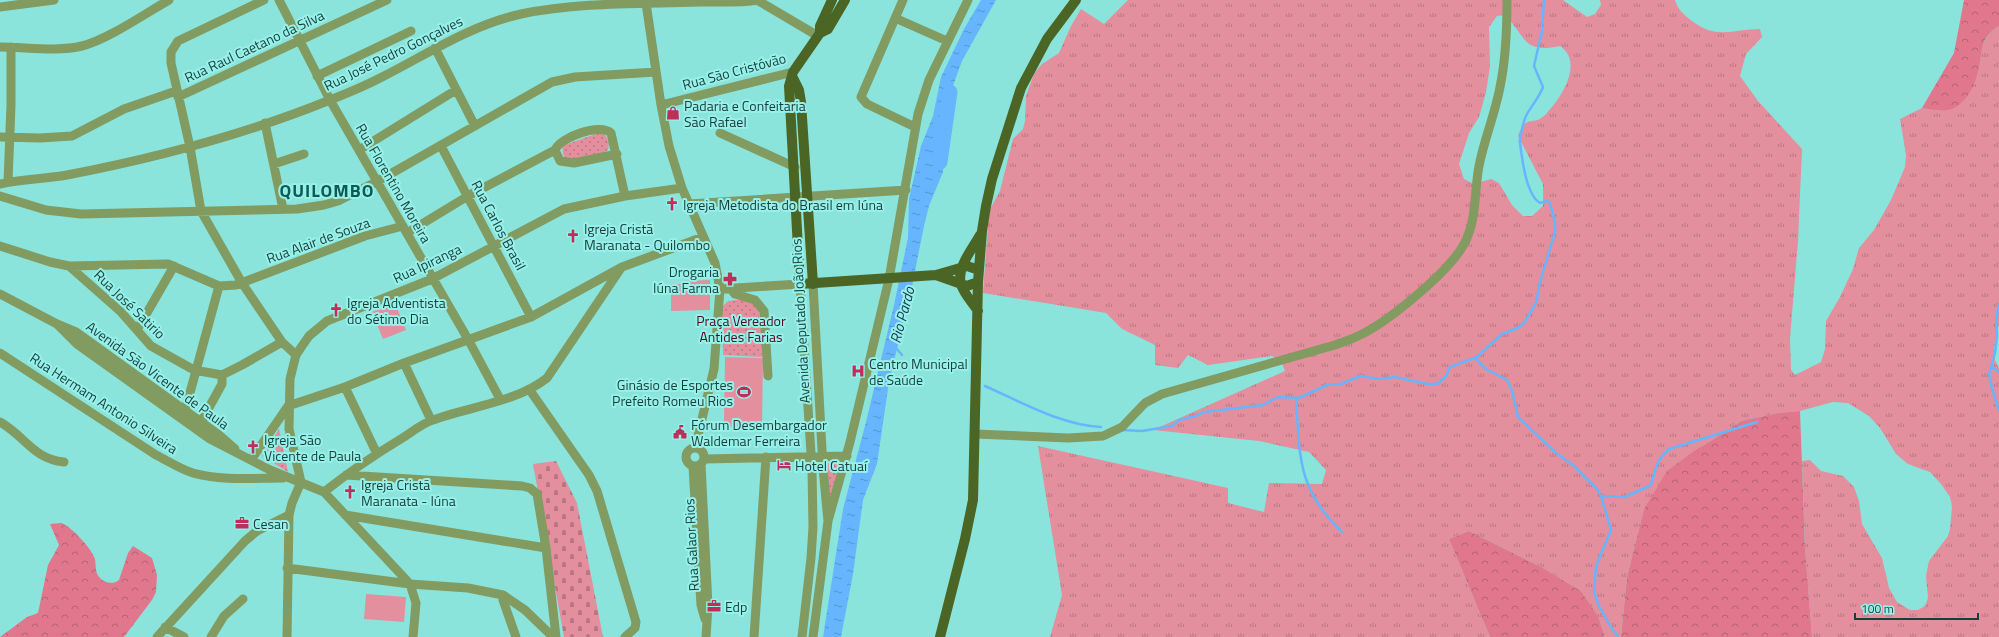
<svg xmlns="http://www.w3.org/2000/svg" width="1999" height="637" viewBox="0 0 1999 637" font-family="'Titillium Web',sans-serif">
  <defs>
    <pattern id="grass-tufts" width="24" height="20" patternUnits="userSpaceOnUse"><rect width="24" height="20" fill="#e38f9e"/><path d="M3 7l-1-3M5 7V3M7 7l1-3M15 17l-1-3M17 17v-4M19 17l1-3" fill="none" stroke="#b77682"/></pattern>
    <pattern id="forest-crowns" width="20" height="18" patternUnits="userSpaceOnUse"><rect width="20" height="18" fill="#e0778c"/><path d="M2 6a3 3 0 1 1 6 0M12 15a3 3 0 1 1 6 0" fill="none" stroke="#b56374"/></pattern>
    <pattern id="cemetery-stones" width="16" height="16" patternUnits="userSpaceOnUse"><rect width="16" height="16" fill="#e38f9e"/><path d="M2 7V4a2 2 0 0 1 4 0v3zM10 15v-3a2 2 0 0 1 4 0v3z" fill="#b77682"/></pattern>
    <pattern id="park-dots" width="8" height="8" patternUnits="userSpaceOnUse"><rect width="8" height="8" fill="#e38f9e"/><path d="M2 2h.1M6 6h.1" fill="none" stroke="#b77682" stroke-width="1.8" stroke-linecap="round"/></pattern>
    <pattern id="water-ripples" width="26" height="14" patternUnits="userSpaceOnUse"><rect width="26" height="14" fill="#67b5fe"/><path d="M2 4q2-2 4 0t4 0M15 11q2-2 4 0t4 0" fill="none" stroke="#5495cf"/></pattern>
  </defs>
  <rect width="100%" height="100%" fill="#8ae4dc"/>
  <!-- grass -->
  <path fill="url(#grass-tufts)" fill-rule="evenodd" d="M1128,0H1563L1587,17L1595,14L1601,5L1600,0H1675C1678,10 1684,15 1692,21C1717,40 1733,29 1760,29L1762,37L1746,54L1740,76L1758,101L1802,149L1798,241L1790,338L1791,370L1795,375L1821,362L1825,349L1826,321L1840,297L1853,269L1859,248L1874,230L1891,200L1905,167L1906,155L1900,119L1922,108L1947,110C1954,104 1966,97 1971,89C1983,68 1975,40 1999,26V324C1996,337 1990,356 1999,368V637H1812L1805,548L1802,461L1810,460L1821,471L1843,476L1854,487L1859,501L1862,524L1882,558L1889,588L1897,602L1910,610H1918L1925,606L1928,598L1926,576L1929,561L1948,536L1950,529L1952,506L1950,497L1941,484L1930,472L1908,464L1896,454L1880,428L1869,416L1848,403L1833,402L1800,411L1778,413L1741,421L1729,430L1697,449L1644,509L1627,577L1621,637H1605L1598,616L1581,591L1543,568L1469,531L1449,539L1490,637H1050L1062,595L1038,446L1228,488V503L1264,512L1269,483L1322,484L1326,470L1309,452L1259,441L1153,430L1285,371L1281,361L1272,356L1208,365L1188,355L1178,368L1155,365V345L1122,329L1106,313L983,293L989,211L1000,191L1013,139L1023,129L1025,121L1026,96L1034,74L1042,64L1059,53L1071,26L1081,9L1104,24ZM1505,15C1527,37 1522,54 1560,46C1585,63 1560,100 1545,115C1533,127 1526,113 1518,136L1543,184V206L1532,216H1523L1512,205L1499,183L1491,179L1474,184L1464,179L1459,164L1469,133L1479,117L1486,92L1490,66L1489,27L1497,16Z"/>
  <!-- forest -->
  <path fill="url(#forest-crowns)" d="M1964,0H1999V26C1979,38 1983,52 1978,71C1975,86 1964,108 1947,110C1939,111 1930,109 1922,108L1954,53Z
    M1800,411L1805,548L1812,637H1621L1627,577L1644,509L1667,471L1697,449L1729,430L1741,421L1778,413Z
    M61,523C71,526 92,549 95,559C96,565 95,572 99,577C104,583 113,585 119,580L128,553L133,546L152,558L157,575L156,592L152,600L124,637H0L27,617L38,613L48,565L59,545L50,524Z
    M1469,531L1543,568L1581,591L1598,616L1605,637H1490L1449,539Z"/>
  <!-- cemetery -->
  <path fill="url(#cemetery-stones)" d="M556,461L577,503L603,637H564L533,464Z"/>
  <!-- park -->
  <path fill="url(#park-dots)" d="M598,133L605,134L609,143L608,150L603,153L568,161L564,158L562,146Z
    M748,299C767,308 761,339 762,357L723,355L722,307L728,301Z
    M279,429L288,472L262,456Z
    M826,463L839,464L830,499Z"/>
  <!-- pitch -->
  <path fill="#e38f9e" d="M710,280V310L671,311V284H683V281Z
    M395,303L406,330L383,339L372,312Z
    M725,357L763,358L762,427H724Z
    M366,594L406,597L404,622L364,619Z"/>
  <!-- water -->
  <path fill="url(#water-ripples)" d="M981,0H996L962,61L950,94L944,135L943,172L929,206L924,226L912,286L889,382L877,464L863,500L853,574L841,637H823L843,509L866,422L894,305L908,238L909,199L921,146L933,116L941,77L964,29Z"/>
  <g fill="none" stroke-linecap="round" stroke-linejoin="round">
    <!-- stream -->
    <path stroke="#67b5fe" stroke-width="2.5" d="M1999,304L1996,321L1997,335L1995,353L1989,374L1992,389L1999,410
      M896,348L902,355
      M1475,358L1486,369L1507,380L1512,390L1518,417L1555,452L1574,466L1597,489L1601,496L1611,530L1596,566L1594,592L1599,606L1612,629L1619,637
      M1992,367L1999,372
      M985,386C1021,402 1061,425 1101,427
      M1296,398C1300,457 1297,489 1342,532
      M1122,430L1142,431L1172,426L1179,420L1196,416L1204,412L1263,405L1278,397L1299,398L1327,385L1341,384L1360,376L1380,379L1395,377L1428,384H1437L1446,376L1450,367L1477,357L1502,334L1518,328L1524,323L1536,303L1540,282L1555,232V223L1550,203L1547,201L1540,203C1526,195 1522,158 1520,143C1519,139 1524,120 1526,116C1531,106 1539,98 1543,87L1534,66L1542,31L1544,0
      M1601,496L1625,497L1651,485C1655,470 1657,459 1669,449L1757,422"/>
    <!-- river -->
    <path stroke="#67b5fe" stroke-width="15" d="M940,162L950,92"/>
    <!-- minor -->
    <path stroke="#819b61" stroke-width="9" d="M264,0L178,41L171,52V63L190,147L201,211L242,283L282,342L296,355
      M279,0L330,100L469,341L500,399
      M757,0L818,36
      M903,0L861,97L867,104L915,127
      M646,3L661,105L669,146L682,188L715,263L720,289L714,369L695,448
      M0,7L54,0
      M895,18L947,41
      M0,47C26,47 57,52 82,46C107,40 146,13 169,0
      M435,48L475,126
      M317,76L411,31
      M178,97L387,0
      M661,105L793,72
      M265,123L283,209
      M720,133L795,167
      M0,137L40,138L72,136L124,109L176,91
      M441,146L531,317
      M359,150L456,90
      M555,150L560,161L574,163L617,154
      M274,164L304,154
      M8,182L11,105V47
      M0,184C22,179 45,179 67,175C156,158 246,134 330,100C348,93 367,85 384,76C429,53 471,25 521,14C579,2 640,4 699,2C718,2 740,3 758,0
      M0,196L46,210L81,214L297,209L324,205L338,201L378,181L552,82L575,77L656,72
      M689,204L906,190
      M407,233L468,196L555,150C560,137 600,123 611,133L625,196
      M0,246L50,262L69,266L168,264L219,286L236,285L365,236L403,226
      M69,266L121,312L151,346L194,370L222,375L242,365L282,342
      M813,284L823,468L828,521L813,637
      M730,288L735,294L755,300L764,311L768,376
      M720,289L800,284L812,469L813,527L811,558L802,637
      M0,294L57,324L76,332L219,435L235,449
      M57,324L77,344L210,439L270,470L324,492L410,584L416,603L413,637
      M137,330L174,266
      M0,353L156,455C168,461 180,469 193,473C221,481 254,478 283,478
      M404,363L431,420
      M345,387L377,454
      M529,389L589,475L597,491L636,622L635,628L625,637
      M185,411L219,286
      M0,422C25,436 33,459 64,462
      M201,422L222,384V375
      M975,434L1068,438L1103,436L1122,427L1145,403L1162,394L1335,345C1342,342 1350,340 1358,336C1387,323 1449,272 1464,244C1477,221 1474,192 1479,166C1484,140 1495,114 1500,87C1506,59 1507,29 1507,0
      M686 457a9 9 0 1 1 18 0a9 9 0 1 1-18 0Z
      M704,459L847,456
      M251,460L288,406L345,387L404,363L531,317L622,267L703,237
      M701,464L708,606L706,637
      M693,466L701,605L705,619
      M346,475L522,486L530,488L537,494L546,548L556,637
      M301,482L289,429L290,379L296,355L302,346L309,336L327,321L432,279L564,209L625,196L682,188
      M324,492C349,472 376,454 404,437C413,431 423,423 433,420C468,407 517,402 547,378L621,268
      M345,515L546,548
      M828,521L850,442L889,279L918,114L929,80L968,0
      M287,568L410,584L468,588L503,595L525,610L553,637
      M503,595V600L516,637
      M165,627L184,637
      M157,637L245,541L257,531L289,515
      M211,637L224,616L243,599
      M287,637L289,515L292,503L301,482
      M754,637L766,457"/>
    <!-- major -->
    <path stroke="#4a6524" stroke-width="10" d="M845,0L828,29L820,33L793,72L789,86L800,284L936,275L967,266L979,270
      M820,33V26L832,0
      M792,76L799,90L801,102L813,284
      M936,275L967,286L978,282
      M978,311C973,303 963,293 961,284C956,268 973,248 980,235
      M940,637L965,539L973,500L978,282L982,231L986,206L992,179L1021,88L1047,39L1076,0"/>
  </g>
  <!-- icons -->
  <defs>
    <g id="shop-bare" transform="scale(1.08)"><path d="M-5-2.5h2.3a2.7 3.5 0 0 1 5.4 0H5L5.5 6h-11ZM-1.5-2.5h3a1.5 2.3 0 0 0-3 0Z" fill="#bd2e58" stroke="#97f1e9" stroke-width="2.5" paint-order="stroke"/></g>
    <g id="church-bare" transform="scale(1.08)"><path d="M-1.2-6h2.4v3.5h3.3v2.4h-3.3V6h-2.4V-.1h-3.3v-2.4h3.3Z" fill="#bd2e58" stroke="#97f1e9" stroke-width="2.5" paint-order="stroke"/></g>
    <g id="pharmacy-bare" transform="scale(1.08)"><path d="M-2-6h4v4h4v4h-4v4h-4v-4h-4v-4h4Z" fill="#bd2e58" stroke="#97f1e9" stroke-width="2.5" paint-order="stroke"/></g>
    <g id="hospital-bare" transform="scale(1.08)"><path d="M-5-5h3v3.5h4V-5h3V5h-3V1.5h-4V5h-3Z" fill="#bd2e58" stroke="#97f1e9" stroke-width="2.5" paint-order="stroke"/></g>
    <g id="stadium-bare" transform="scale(1.08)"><path d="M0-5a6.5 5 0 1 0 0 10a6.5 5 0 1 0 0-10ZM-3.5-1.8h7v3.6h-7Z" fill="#bd2e58" stroke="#97f1e9" stroke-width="2.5" paint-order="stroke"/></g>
    <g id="civic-bare" transform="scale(1.08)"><path d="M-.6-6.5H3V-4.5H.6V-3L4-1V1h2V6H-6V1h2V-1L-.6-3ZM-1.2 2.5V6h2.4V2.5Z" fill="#bd2e58" stroke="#97f1e9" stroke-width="2.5" paint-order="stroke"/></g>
    <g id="hotel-bare" transform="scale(1.08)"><path d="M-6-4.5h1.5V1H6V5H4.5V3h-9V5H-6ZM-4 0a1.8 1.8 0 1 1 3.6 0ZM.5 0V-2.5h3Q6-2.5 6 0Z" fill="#bd2e58" stroke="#97f1e9" stroke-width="2.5" paint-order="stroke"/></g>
    <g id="office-bare" transform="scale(1.08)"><path d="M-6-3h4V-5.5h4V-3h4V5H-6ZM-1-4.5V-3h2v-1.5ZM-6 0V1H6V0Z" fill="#bd2e58" stroke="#97f1e9" stroke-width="2.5" paint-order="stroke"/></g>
  </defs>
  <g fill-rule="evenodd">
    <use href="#shop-bare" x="673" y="113"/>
    <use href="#church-bare" x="672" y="204"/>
    <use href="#church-bare" x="573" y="236"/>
    <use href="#pharmacy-bare" x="730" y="279"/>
    <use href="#church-bare" x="336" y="310"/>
    <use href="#hospital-bare" x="858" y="371"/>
    <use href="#stadium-bare" x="744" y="392"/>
    <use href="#civic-bare" x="680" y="432"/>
    <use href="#church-bare" x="253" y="447"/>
    <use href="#hotel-bare" x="784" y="465"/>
    <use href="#church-bare" x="350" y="492"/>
    <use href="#office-bare" x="242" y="523"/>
    <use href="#office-bare" x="714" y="606"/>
  </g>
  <g text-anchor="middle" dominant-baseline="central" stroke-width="4" stroke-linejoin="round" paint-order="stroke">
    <!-- street labels -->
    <g font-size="14" fill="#183e3b" stroke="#97f1e9">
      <text transform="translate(254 46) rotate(-25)">Rua Raul Caetano da Silva</text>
      <text transform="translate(393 53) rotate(-26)">Rua José Pedro Gonçalves</text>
      <text transform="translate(734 71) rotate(-15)">Rua São Cristóvão</text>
      <text transform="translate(394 183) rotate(60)">Rua Florentino Moreira</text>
      <text transform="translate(499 225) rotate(62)">Rua Carlos Brasil</text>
      <text transform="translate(318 240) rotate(-20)">Rua Alair de Souza</text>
      <text transform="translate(427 263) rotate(-25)">Rua Ipiranga</text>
      <text transform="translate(130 304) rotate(44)">Rua José Satirio</text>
      <text transform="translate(800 321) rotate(-93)">Avenida Deputado João Rios</text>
      <text transform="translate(158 375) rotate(36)">Avenida São Vicente de Paula</text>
      <text transform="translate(104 403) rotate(33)">Rua Hermam Antonio Silveira</text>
      <text transform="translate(691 545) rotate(-93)">Rua Galaor Rios</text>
    </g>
    <!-- poi labels -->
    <g font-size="14" fill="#183e3b" stroke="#97f1e9" text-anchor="start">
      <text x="684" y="105">Padaria e Confeitaria<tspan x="684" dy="16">São Rafael</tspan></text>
      <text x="683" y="204">Igreja Metodista do Brasil em Iúna</text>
      <text x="584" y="228">Igreja Cristã<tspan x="584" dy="16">Maranata - Quilombo</tspan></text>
      <text x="719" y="271" text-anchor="end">Drogaria<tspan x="719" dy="16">Iúna Farma</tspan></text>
      <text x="347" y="302">Igreja Adventista<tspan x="347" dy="16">do Sétimo Dia</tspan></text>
      <text x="869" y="363">Centro Municipal<tspan x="869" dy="16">de Saúde</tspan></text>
      <text x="733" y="384" text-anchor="end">Ginásio de Esportes<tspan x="733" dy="16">Prefeito Romeu Rios</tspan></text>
      <text x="691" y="424">Fórum Desembargador<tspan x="691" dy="16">Waldemar Ferreira</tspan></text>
      <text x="264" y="439">Igreja São<tspan x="264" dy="16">Vicente de Paula</tspan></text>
      <text x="795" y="465">Hotel Catuaí</text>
      <text x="361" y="484">Igreja Cristã<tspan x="361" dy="16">Maranata - Iúna</tspan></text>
      <text x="253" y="523">Cesan</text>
      <text x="725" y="606">Edp</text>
    </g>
    <!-- park labels -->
    <g font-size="14" fill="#4f0d21" stroke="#97f1e9">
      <text x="741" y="320">Praça Vereador<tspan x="741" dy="16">Antides Farias</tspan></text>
    </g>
    <!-- water labels -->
    <g font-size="15" font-style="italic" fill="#153552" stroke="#97f1e9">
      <text transform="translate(902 315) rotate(-75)">Rio Pardo</text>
    </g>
    <!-- district labels -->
    <g font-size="18" font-weight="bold" letter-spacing="1" fill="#0e5b56" stroke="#97f1e9">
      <text x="327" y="190">QUILOMBO</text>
    </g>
  </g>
  <!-- scale -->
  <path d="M1855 613v6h123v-6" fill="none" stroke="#183e3b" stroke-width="2"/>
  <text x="1861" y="613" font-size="12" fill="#183e3b" stroke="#97f1e9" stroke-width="3" paint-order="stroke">100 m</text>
</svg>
